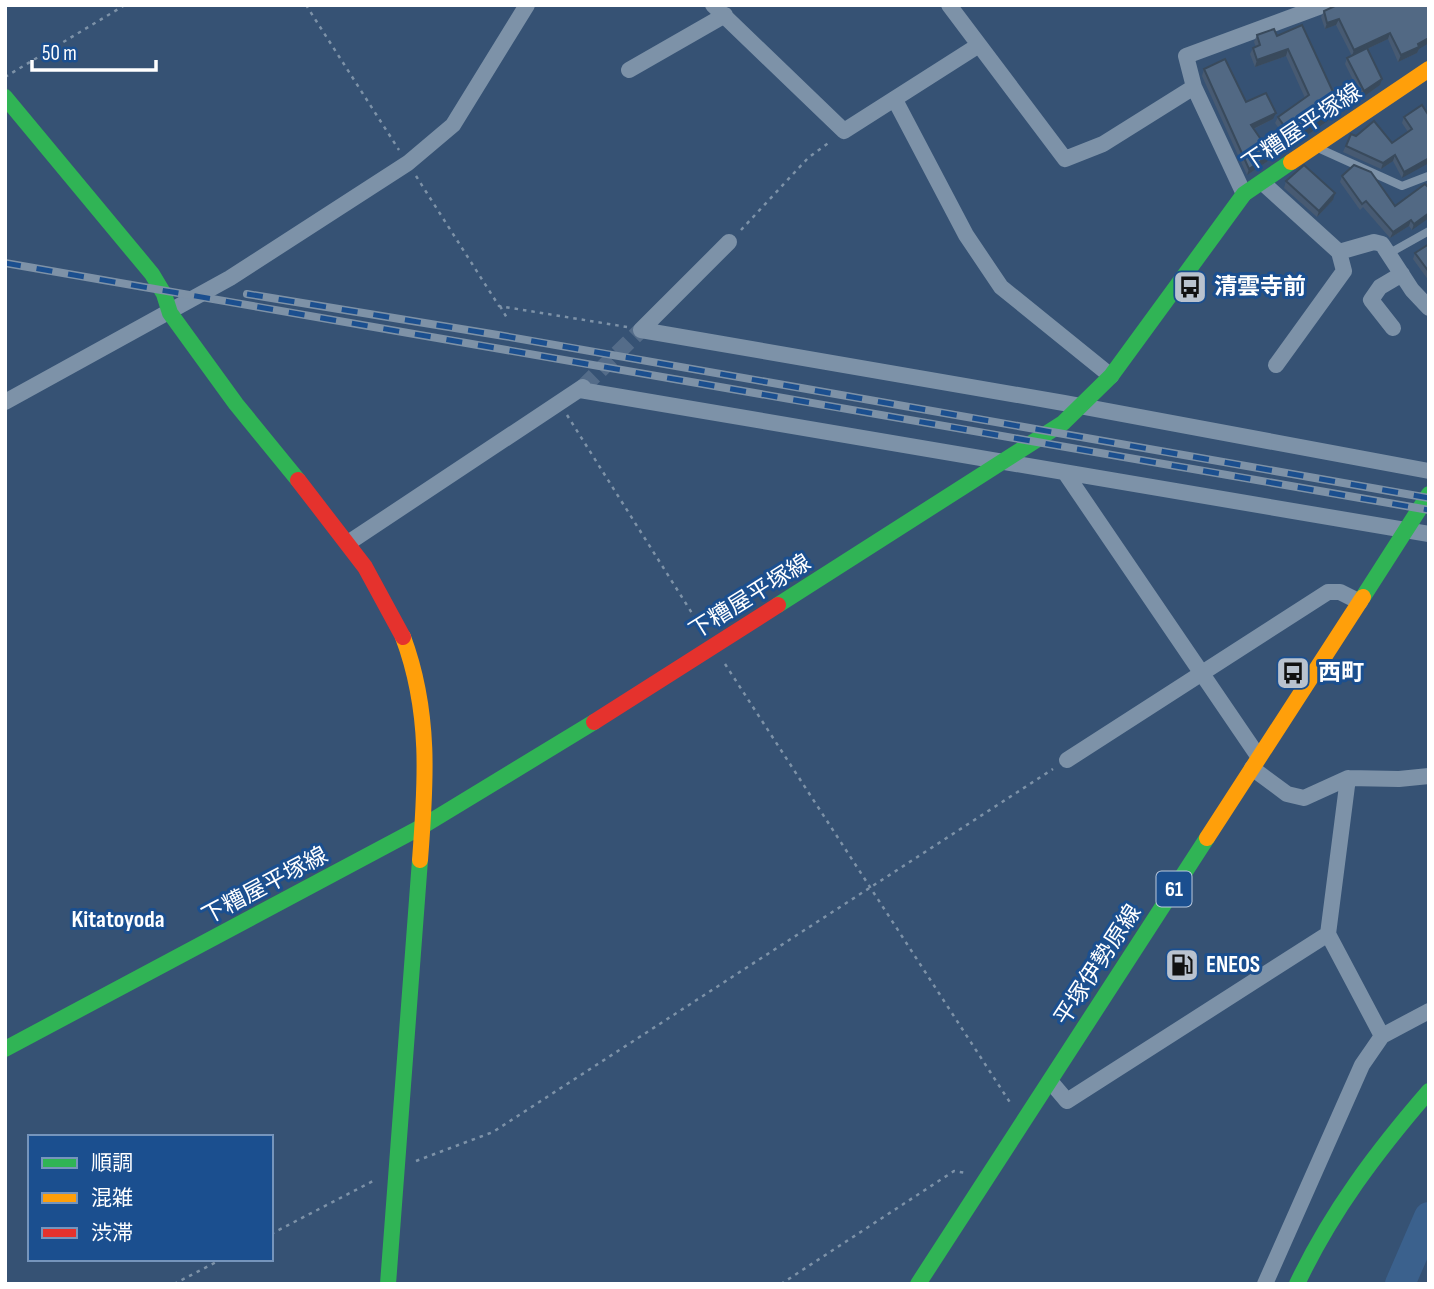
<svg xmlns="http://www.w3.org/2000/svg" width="1434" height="1289" viewBox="0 0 1434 1289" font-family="'Sofia Sans Condensed','Noto Sans JP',sans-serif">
  <rect width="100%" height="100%" fill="#365274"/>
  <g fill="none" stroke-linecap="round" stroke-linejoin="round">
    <!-- stream -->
    <path stroke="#3b618d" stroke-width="5" d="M1408,1259L1412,1284"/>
    <!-- river -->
    <path stroke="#3b618d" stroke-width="30" d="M1400,1284L1429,1217"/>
    <!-- street-tunnel -->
    <path stroke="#546c89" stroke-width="16" stroke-dasharray="16 8" stroke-linecap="butt" d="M583,387L641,330"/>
    <!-- path -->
    <path stroke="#7d92a8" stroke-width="2.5" stroke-dasharray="3.5 5" stroke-linecap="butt" d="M306,5L399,150
      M5,77L125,5
      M416,176L499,306L627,327
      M741,230L808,158L831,141
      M500,306L507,318
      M567,415L702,629
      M725,664L1011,1104
      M416,1161L493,1132L1053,769
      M271,1234L375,1180
      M174,1284L222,1259
      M781,1284L954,1171L966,1173"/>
    <!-- lane -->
    <path stroke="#7d92a8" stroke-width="8" d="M1318,148L1402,186L1428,176
      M1388,254L1429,231"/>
    <!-- street -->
    <path stroke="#7d92a8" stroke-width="16" d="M713,5L844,131L979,45
      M949,5L1065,159L1103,144L1194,87
      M629,70L725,15
      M895,100L966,235L1001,287L1111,376
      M1263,183L1339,252L1374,242L1382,244L1412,290L1429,308
      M1244,194L1194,87L1186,56L1324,5
      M1393,328L1371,300L1380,287L1402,274
      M641,330L1064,403L1429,471
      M641,330L729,242
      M1276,365L1344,271L1339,252
      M580,390L1429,534
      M5,402L230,278L408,163L453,125L527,5
      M1066,474L1258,756
      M348,543L583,387
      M1067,760L1328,592H1340L1360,602
      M1252,768L1287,794L1304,798L1348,778L1399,779L1429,776
      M1348,778L1328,934L1382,1036
      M1050,1081L1067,1101L1328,934
      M1265,1284L1362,1065L1382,1036L1429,1011"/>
    <!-- fast -->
    <path stroke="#30b455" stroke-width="16" d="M5,97L152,274L164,294L170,313L236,404L298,480
      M1363,597L1429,494
      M778,605L1063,423L1111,376L1244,194L1291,162
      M5,1049L423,826L594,722
      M388,1284L420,860
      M918,1284L1207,838
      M1297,1284C1331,1212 1377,1151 1429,1091"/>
    <!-- slow -->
    <path stroke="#ff9f0a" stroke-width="16" d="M1291,162L1429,69
      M403,637C431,712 426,783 420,860
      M1207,838L1363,597"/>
    <!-- jam -->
    <path stroke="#e5322d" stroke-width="16" d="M298,480L365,567L403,637
      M594,722L778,605"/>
    <!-- rail casing -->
    <g stroke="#7e92a7" stroke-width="8">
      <path id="rail" d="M5,263L1429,510
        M247,294L504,336L1429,498"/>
    </g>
    <!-- rail -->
    <use href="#rail" stroke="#1b4f8f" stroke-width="5" stroke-dasharray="16" stroke-linecap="butt"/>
  </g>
  <!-- wall -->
  <path fill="#475a72" d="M1337,5L1419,49L1417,53L1398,62L1388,39L1367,49L1380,85L1362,98L1345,64L1347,58L1352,56L1336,25L1325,29L1321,17L1324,11Z
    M1302,25L1338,114L1291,146L1275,123L1278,117L1305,98L1286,56L1255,67L1250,54L1253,48L1256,47L1254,42L1257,35L1277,36Z
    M1204,69L1246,102L1273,119L1254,129L1271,154L1268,161L1247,175L1202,76Z
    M1429,116L1402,178L1393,161L1381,169L1343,152L1351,134L1356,136L1392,143L1408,132L1402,123L1404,117Z
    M1342,176L1395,206L1428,189L1412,230L1409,226L1390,238L1363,207L1360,210L1340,182Z
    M1286,181L1333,200L1317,217L1284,188Z
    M1429,244V281L1413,259L1415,253Z"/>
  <!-- shaded-wall -->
  <path fill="#394a5c" d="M1339,19L1336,25L1325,29L1327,23Z
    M1390,33L1388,39L1352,56L1354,50Z
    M1429,38V43L1419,49L1417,53L1398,62L1401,55Z
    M1288,49L1286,56L1255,67L1257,60Z
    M1382,79L1380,85L1362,98L1364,91Z
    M1340,107L1338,114L1291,146L1293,139Z
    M1276,113L1273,119L1249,131L1251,125Z
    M1271,154L1268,161L1247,175L1249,169Z
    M1395,155L1393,161L1381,169L1383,163Z
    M1429,158V163L1402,178L1404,172Z
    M1335,193L1333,200L1317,217L1319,211Z
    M1429,213V218L1412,230L1414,224Z
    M1411,220L1409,226L1390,238L1393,232Z"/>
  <!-- building -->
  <path fill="#526984" stroke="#394a5c" stroke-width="2" d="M1337,5H1429V38L1418,44L1419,47L1401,55L1390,33L1354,50L1339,19L1327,23L1324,11Z
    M1302,25L1340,107L1293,139L1278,117L1309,95L1288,49L1257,60L1253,48L1260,45L1257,35L1274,29L1277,36Z
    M1367,48L1382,79L1364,91L1347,58Z
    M1225,59L1246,102L1266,93L1276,113L1251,125L1271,154L1249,169L1204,69Z
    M1422,105L1429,116V158L1404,172L1395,155L1383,163L1346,146L1351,134L1356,136L1374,121L1392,143L1412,129L1404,117Z
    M1304,165L1335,193L1319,211L1286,181Z
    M1354,165L1371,172L1395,206L1425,184L1429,188V213L1414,224L1411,220L1393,232L1366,201L1362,204L1342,176Z
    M1429,244V272L1415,253Z"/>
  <!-- icons -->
  <defs>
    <g id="bus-square" transform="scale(1.75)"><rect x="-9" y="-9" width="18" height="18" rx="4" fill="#b9c2ce" stroke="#1b4f8f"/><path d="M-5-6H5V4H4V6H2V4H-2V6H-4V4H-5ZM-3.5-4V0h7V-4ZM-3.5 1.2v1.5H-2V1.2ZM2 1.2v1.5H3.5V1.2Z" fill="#111"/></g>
    <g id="fuel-square" transform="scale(1.75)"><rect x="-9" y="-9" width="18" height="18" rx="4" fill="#b9c2ce" stroke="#1b4f8f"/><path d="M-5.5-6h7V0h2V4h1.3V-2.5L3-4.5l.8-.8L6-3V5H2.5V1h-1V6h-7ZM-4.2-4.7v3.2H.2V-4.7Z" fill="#111"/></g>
  </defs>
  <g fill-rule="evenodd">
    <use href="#bus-square" x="1190" y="287"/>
    <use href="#bus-square" x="1293" y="673"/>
    <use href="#fuel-square" x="1182" y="965"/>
  </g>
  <g text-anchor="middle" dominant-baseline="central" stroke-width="6" stroke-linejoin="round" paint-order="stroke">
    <!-- shield labels -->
    <rect fill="#1b4f8f" stroke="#bbcadd" stroke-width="2" x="1156.5" y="871.5" width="35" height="35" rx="5"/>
    <g font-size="21" font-weight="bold" fill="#fff">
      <text x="1174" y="889">61</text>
    </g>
    <!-- street labels -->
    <g font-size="23" fill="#fff" stroke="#1b4f8f">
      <text transform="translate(1302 128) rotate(-34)">下糟屋平塚線</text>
      <text transform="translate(750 597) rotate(-32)">下糟屋平塚線</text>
      <text transform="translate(265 886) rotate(-28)">下糟屋平塚線</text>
      <text transform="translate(1098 965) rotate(-57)">平塚伊勢原線</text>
    </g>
    <!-- poi labels -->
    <g font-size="23" font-weight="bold" fill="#fff" stroke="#1b4f8f" text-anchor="start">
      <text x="1214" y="287">清雲寺前</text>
      <text x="1318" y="673">西町</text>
      <text x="1206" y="965">ENEOS</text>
    </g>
    <!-- neighbourhood labels -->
    <g font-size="24" font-weight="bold" fill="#fff" stroke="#1b4f8f">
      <text x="118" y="919">Kitatoyoda</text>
    </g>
  </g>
  <!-- border -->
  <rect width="1434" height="1289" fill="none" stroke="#ffffff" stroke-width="14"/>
  <!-- legend -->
  <rect x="28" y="1135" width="245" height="126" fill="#1b4f8f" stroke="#7695bc" stroke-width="2"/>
  <rect x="42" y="1158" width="35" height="10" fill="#30b455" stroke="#7695bc" stroke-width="2"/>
  <text x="91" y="1170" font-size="21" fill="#ffffff">順調</text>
  <rect x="42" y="1193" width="35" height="10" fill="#ff9f0a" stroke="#7695bc" stroke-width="2"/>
  <text x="91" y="1205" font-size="21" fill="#ffffff">混雑</text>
  <rect x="42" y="1228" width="35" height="10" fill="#e5322d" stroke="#7695bc" stroke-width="2"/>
  <text x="91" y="1240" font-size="21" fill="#ffffff">渋滞</text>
  <!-- scale -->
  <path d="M32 60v10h124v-10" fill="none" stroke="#ffffff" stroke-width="3.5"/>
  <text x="42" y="60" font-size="21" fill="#ffffff" stroke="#1b4f8f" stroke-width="5" paint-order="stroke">50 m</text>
</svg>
